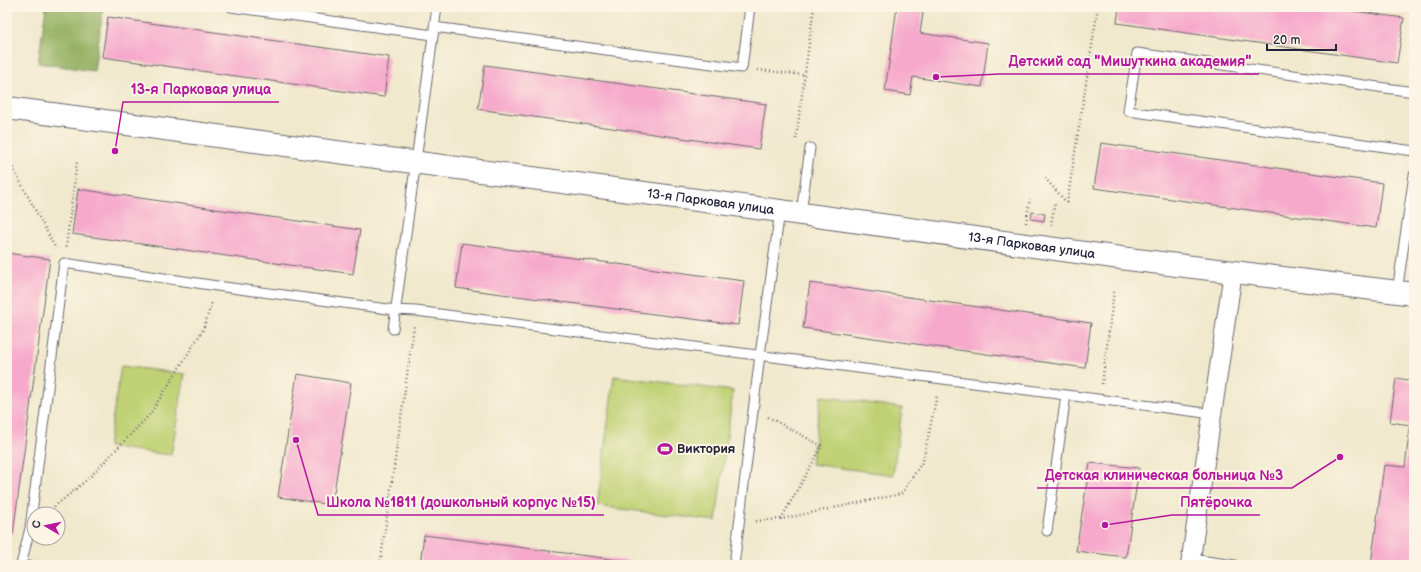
<svg xmlns="http://www.w3.org/2000/svg" width="1421" height="572" viewBox="0 0 1421 572" font-family="'Balsamiq Sans',sans-serif">
  <rect width="100%" height="100%" fill="#fcf5e5"/>
  <filter id="ink" filterUnits="userSpaceOnUse"><feTurbulence type="fractalNoise" baseFrequency=".025" numOctaves="2"/><feDisplacementMap in="SourceGraphic" scale="8" xChannelSelector="R" yChannelSelector="G"/><feConvolveMatrix kernelMatrix="1 2 1 2 8 2 1 2 1" color-interpolation-filters="sRGB"/></filter>
  <filter id="wash" filterUnits="userSpaceOnUse"><feTurbulence type="fractalNoise" baseFrequency=".012" numOctaves="4" result="noise"/><feDisplacementMap in="SourceGraphic" scale="16" xChannelSelector="R" yChannelSelector="G"/><feGaussianBlur stdDeviation="0.9" result="paint"/><feColorMatrix in="noise" values="0 0 0 0 0 0 0 0 0 0 0 0 0 0 0 0 0 1.4 0 .05"/><feComposite in="paint" operator="in"/></filter>
  <g filter="url(#wash)">
    <rect width="100%" height="100%" fill="#f1e9cd"/>
    <!-- green -->
    <path fill="#c0d174" stroke="#717a58" d="M121,366L185,374L171,455L108,447Z
      M614,376L733,391L716,521L597,506Z
      M821,396L902,408L893,475L811,464Z"/>
    <!-- forest -->
    <path fill="#98b366" stroke="#5d6a50" d="M46,7H81L103,10L94,71L38,63Z"/>
    <g id="blocks">
      <!-- building -->
      <path fill="#f6a9cb" d="M897,7H924L920,33L988,43L982,87L913,77L910,95L885,91Z
        M1119,7H1325L1404,18L1397,63L1117,23Z
        M108,17L389,57L384,97L102,57Z
        M485,65L766,104L759,149L478,109Z
        M1101,143L1382,183L1376,228L1094,188Z
        M78,189L360,230L353,274L72,234Z
        M1032,212L1045,214L1044,221L1031,219Z
        M462,243L744,281L738,325L456,288Z
        M7,253L50,259L13,534L7,533Z
        M810,283L1091,323L1085,368L803,328Z
        M297,374L351,383L332,505L278,497Z
        M1396,378L1414,381V565H1371L1384,465L1405,467L1410,425L1390,422Z
        M1090,463L1139,468L1126,557L1076,551Z
        M424,535L650,564V565H420Z
        M27,561L48,564V565H26Z"/>
    </g>
  </g>
  <g filter="url(#ink)">
    <use href="#blocks" fill-opacity="0" stroke="#6a686e" stroke-width="1"/>
    <g fill="none" stroke-linecap="round" stroke-linejoin="round">
      <!-- service casing -->
      <g stroke="#6a686e" stroke-width="11">
        <path id="service" d="M231,7L433,35
          M434,27L742,68L750,7
          M1414,92L1137,53L1128,111L1414,151
          M801,213L810,148
          M1397,292L1414,175
          M393,329L437,7
          M1047,531L1066,395
          M1191,559L1235,565
          M21,565L30,528L64,263L217,286L395,310L416,311L1213,414
          M734,565L760,355L780,211"/>
      </g>
      <!-- minor casing -->
      <g stroke="#6a686e" stroke-width="20">
        <path id="minor" d="M1190,565L1233,272"/>
      </g>
      <!-- tertiary casing -->
      <g stroke="#6a686e" stroke-width="24">
        <g id="tertiary">
          <path id="s1" d="M7,108L780,211L1128,259L1414,294"/>
        </g>
      </g>
      <!-- path -->
      <path stroke="#6a686e" stroke-width="2.5" stroke-dasharray="1 3" stroke-linecap="butt" d="M758,70L805,75
        M796,139L814,7
        M7,157L56,249
        M1045,178L1067,203
        M1067,203L1098,7
        M1026,223L1030,199
        M1051,225L1055,202
        M66,247L77,161
        M1102,384L1114,291
        M768,417L822,446L781,519
        M48,512L89,478L150,414L203,330L212,302
        M756,521L781,519L901,494L923,461L937,395
        M380,565L414,326"/>
      <!-- service -->
      <use href="#service" stroke="#fff" stroke-width="9"/>
      <!-- minor -->
      <use href="#minor" stroke="#fff" stroke-width="18"/>
      <!-- tertiary -->
      <use href="#tertiary" stroke="#fff" stroke-width="22"/>
    </g>
  </g>
  <!-- icons -->
  <defs>
    <g id="stadium-bare" transform="scale(1.2)"><path d="M0-5a6.5 5 0 1 0 0 10a6.5 5 0 1 0 0-10ZM-3.5-1.8h7v3.6h-7Z" fill="#b5179e" stroke="#fcf5e5" stroke-width="2.5" paint-order="stroke"/></g>
  </defs>
  <g fill-rule="evenodd">
    <use href="#stadium-bare" x="665" y="449"/>
  </g>
  <g text-anchor="middle" dominant-baseline="central" stroke-width="4" stroke-linejoin="round" paint-order="stroke">
    <!-- street labels -->
    <g font-size="13" fill="#22223b" stroke="#fcf5e5">
      <text stroke="none"><textPath href="#s1" startOffset="710">13-я Парковая улица</textPath></text>
      <text stroke="none"><textPath href="#s1" startOffset="1034">13-я Парковая улица</textPath></text>
    </g>
    <!-- poi labels -->
    <g font-size="13" font-weight="bold" fill="#22223b" stroke="#fcf5e5" text-anchor="start">
      <text x="677" y="449">Виктория</text>
    </g>
  </g>
  <!-- callouts -->
  <path fill="none" stroke="#b5179e" stroke-width="1.5" d="M936 77L1000 74H1259M115 151L123 102H279M1340 457L1292 488H1037M1105 525L1172 515H1260M296 440L318 515H604"/>
  <g fill="#b5179e" stroke="#fcf5e5" stroke-width="1.5">
    <circle cx="936" cy="77" r="4"/>
    <circle cx="115" cy="151" r="4"/>
    <circle cx="1340" cy="457" r="4"/>
    <circle cx="1105" cy="525" r="4"/>
    <circle cx="296" cy="440" r="4"/>
  </g>
  <g font-size="14" text-anchor="middle" font-weight="bold" fill="#b5179e" stroke="#fcf5e5" stroke-width="4" stroke-linejoin="round" paint-order="stroke">
    <text x="1130" y="66">Детский сад "Мишуткина академия"</text>
    <text x="201" y="94">13-я Парковая улица</text>
    <text x="1164" y="480">Детская клиническая больница №3</text>
    <text x="1216" y="507">Пятёрочка</text>
    <text x="461" y="507">Школа №1811 (дошкольный корпус №15)</text>
  </g>
  <!-- margin -->
  <rect width="1421" height="572" fill="none" stroke="#fcf5e5" stroke-width="24"/>
  <!-- north arrow -->
  <g transform="translate(46 526) rotate(279)"><circle r="19" fill="#fcf5e5" stroke="#a5a1a1"/>
  <path d="M0-3L7 15L0 10L-7 15Z" fill="#b5179e"/>
  <text y="-6" font-size="11" font-weight="bold" text-anchor="middle" fill="#22223b">С</text>
  </g>
  <!-- scale -->
  <path d="M1267 44v6h69v-6" fill="none" stroke="#22223b" stroke-width="2"/>
  <text x="1273" y="44" font-size="12" fill="#22223b" stroke="#fcf5e5" stroke-width="3" paint-order="stroke">20 m</text>
</svg>
